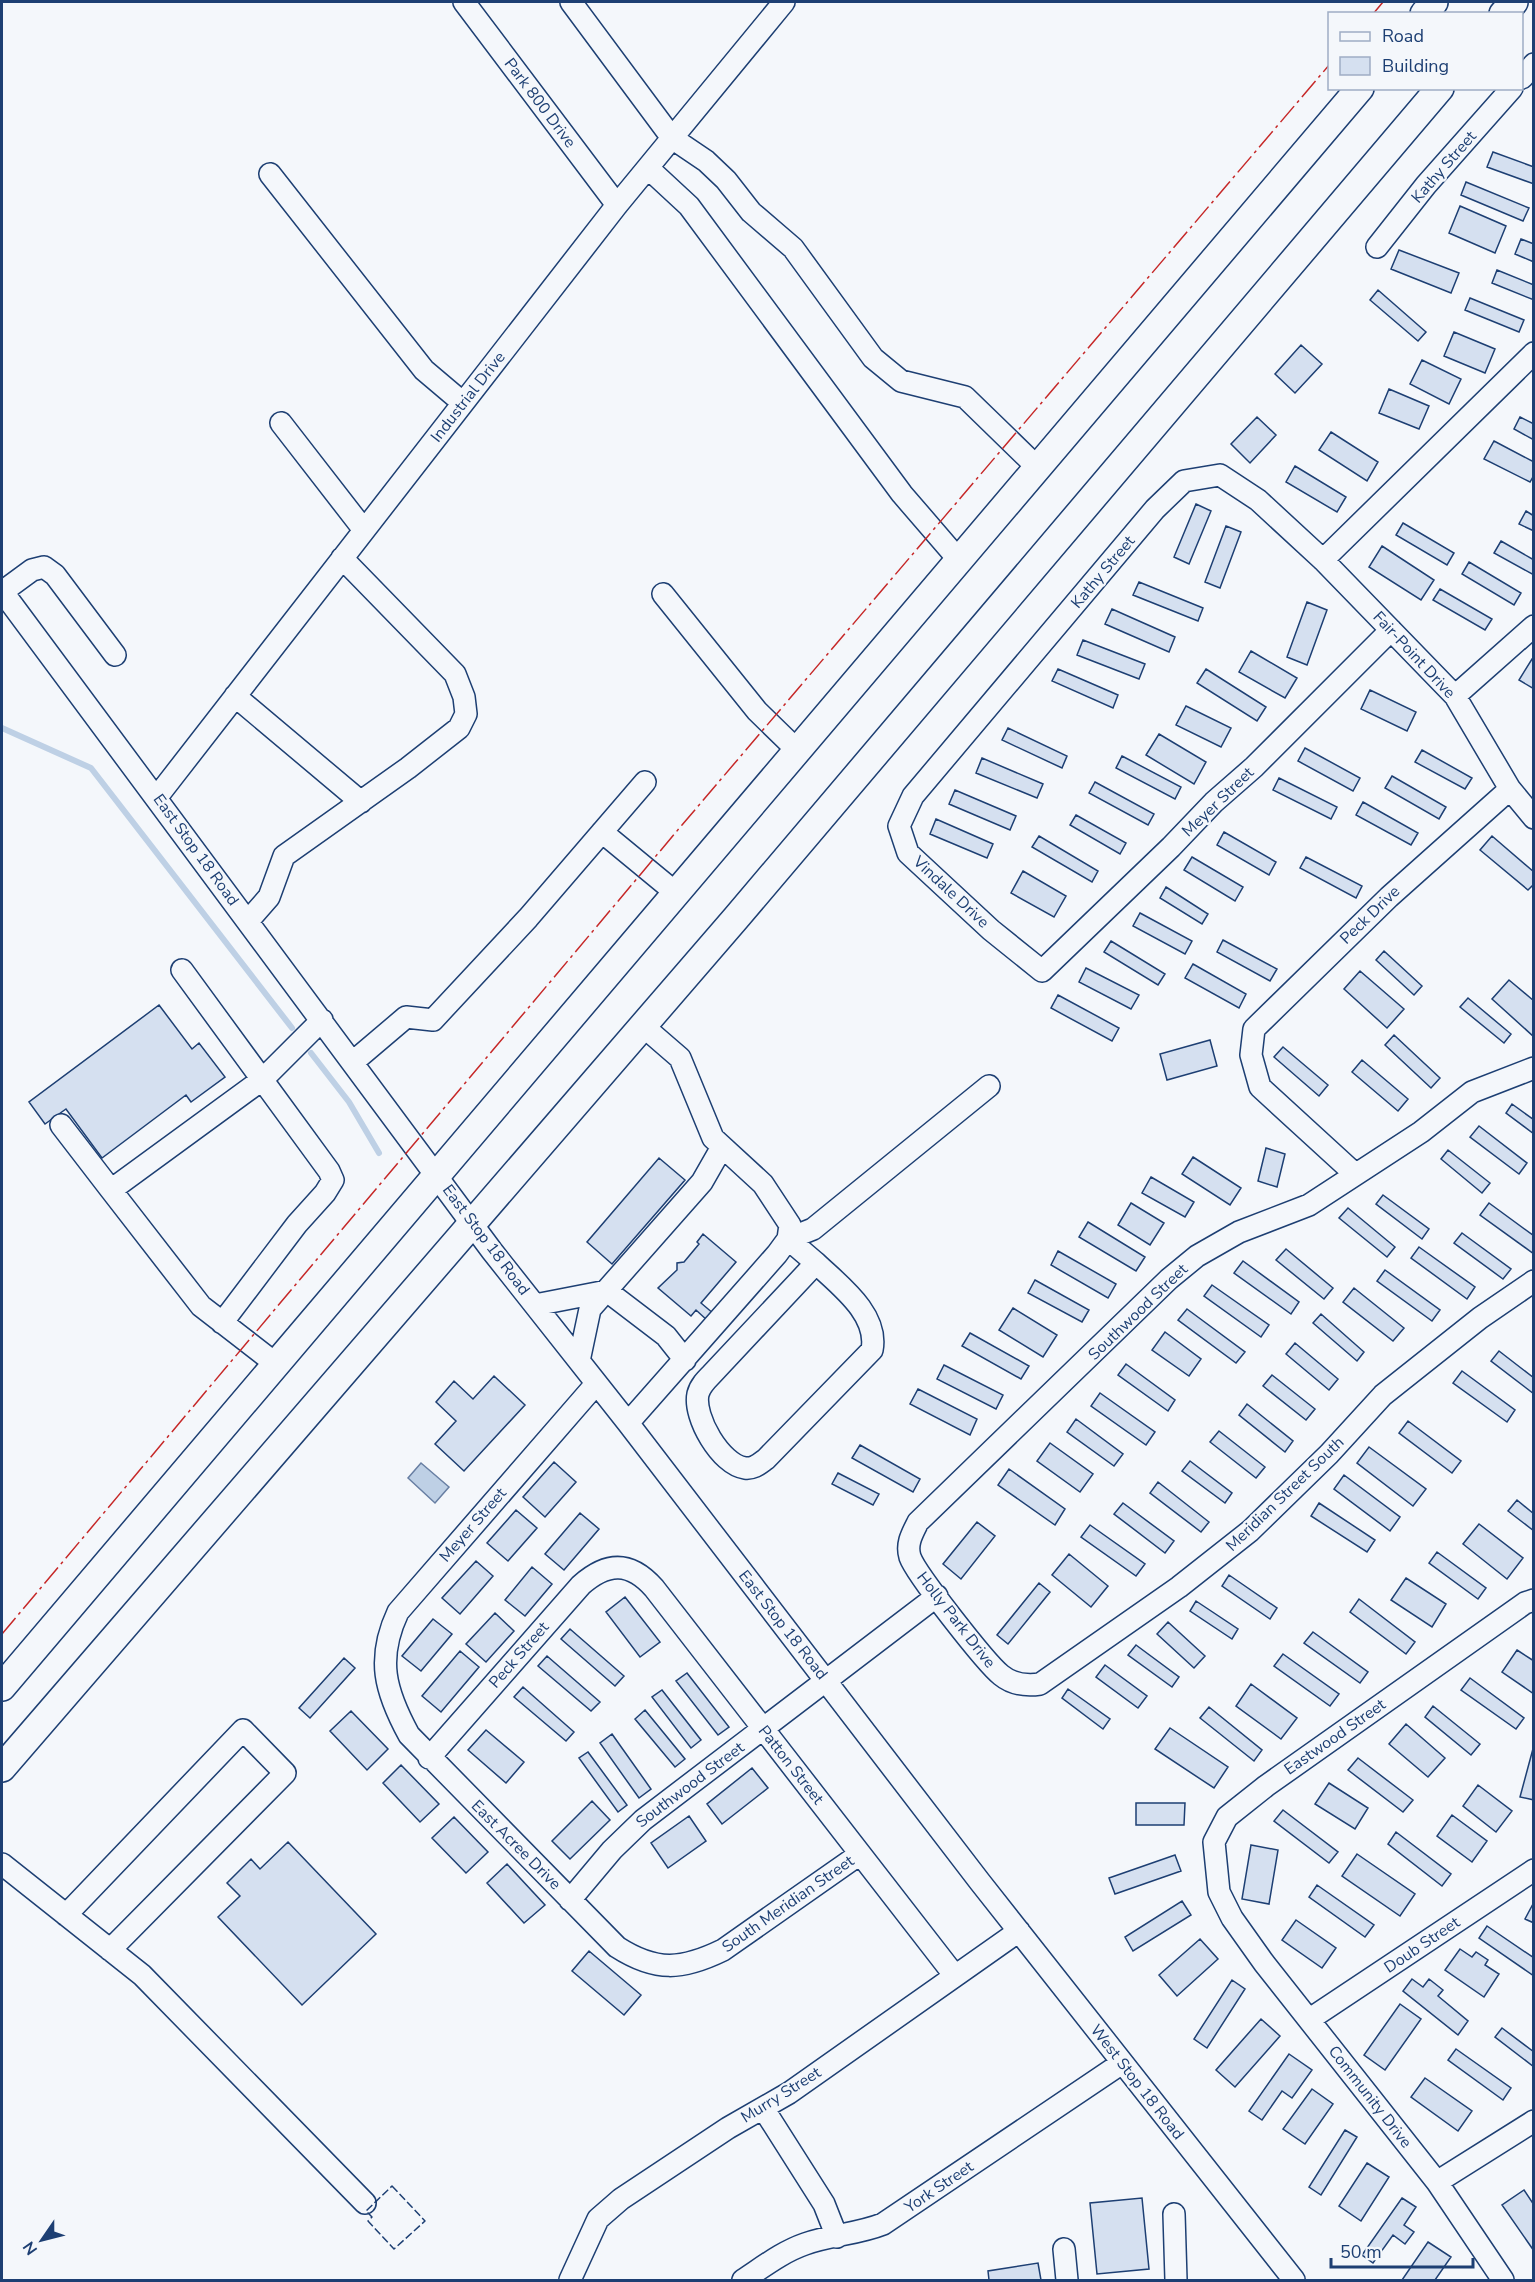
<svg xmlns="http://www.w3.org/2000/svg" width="1535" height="2282" viewBox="0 0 1535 2282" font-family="'Nunito Sans',sans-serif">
  <rect width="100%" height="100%" fill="#f4f7fb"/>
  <!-- water -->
  <path fill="#bed0e5" stroke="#687fa3" stroke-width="1.5" d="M421,1463L449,1487L435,1503L408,1478Z"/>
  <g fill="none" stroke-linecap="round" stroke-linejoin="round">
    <!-- stream -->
    <path stroke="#bed0e5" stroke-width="6" d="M2,728L91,768L292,1028
      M311,1053L349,1102L379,1153"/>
  </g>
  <!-- building -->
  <path fill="#d5e0f0" stroke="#1d3f73" stroke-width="1.5" d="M1493,152L1534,167V184L1487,167Z
    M1466,182L1529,208L1523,221L1461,195Z
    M1460,206L1506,226L1495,253L1449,233Z
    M1521,239L1534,244V262L1515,254Z
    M1399,250L1459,273L1451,293L1391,269Z
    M1497,270L1534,285V300L1492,283Z
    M1378,290L1426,332L1418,341L1370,300Z
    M1470,298L1524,320L1519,332L1465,310Z
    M1454,332L1495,349L1485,373L1444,356Z
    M1301,345L1322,364L1295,393L1275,374Z
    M1422,360L1461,379L1449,404L1410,384Z
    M1389,389L1429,406L1419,429L1379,413Z
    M1257,417L1276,435L1250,463L1231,444Z
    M1520,417L1534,424V440L1514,429Z
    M1331,432L1378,462L1367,481L1319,450Z
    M1494,441L1534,462V475L1530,482L1484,459Z
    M1295,466L1346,497L1337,512L1286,482Z
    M1196,504L1211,511L1189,564L1174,557Z
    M1526,511L1534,516V531L1519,524Z
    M1403,523L1454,553L1447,565L1396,535Z
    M1226,526L1241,532L1220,588L1205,582Z
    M1501,541L1534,560V575L1494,553Z
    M1382,546L1434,580L1421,600L1369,567Z
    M1469,562L1521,593L1514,605L1462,574Z
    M1139,582L1203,608L1198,621L1133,595Z
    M1440,589L1492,619L1485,630L1433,600Z
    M1307,602L1327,610L1307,665L1287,657Z
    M1112,609L1175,637L1169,652L1105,624Z
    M1083,640L1145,664L1139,679L1077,655Z
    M1251,651L1297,678L1285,698L1239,672Z
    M1532,659L1534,660V689L1519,680Z
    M1058,669L1118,695L1113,708L1052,681Z
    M1206,669L1266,707L1257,721L1197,683Z
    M1370,690L1416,712L1407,731L1361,709Z
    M1186,706L1231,728L1221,747L1176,725Z
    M1008,728L1067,756L1062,768L1002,740Z
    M1159,734L1206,762L1194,784L1146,755Z
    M1305,748L1360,778L1353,791L1298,761Z
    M1422,750L1472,778L1465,789L1415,762Z
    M1122,756L1181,787L1175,799L1116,768Z
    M982,758L1043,784L1037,798L976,773Z
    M1392,776L1446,807L1439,819L1385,788Z
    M1279,778L1337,807L1331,819L1273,790Z
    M1095,782L1154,814L1148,825L1089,793Z
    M955,790L1016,816L1010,830L949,804Z
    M1363,802L1418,833L1411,845L1356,815Z
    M1076,815L1126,843L1120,854L1070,825Z
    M936,819L993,844L987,858L930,834Z
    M1224,832L1276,862L1269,875L1217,845Z
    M1039,836L1098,871L1092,882L1032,847Z
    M1492,836L1534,872V884L1528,890L1480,850Z
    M1192,857L1243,887L1235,901L1184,870Z
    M1306,857L1362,886L1356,898L1300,868Z
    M1023,871L1066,896L1054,917L1011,893Z
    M1166,887L1208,914L1202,924L1160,898Z
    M1140,913L1192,941L1185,954L1133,926Z
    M1223,940L1277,969L1270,981L1217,952Z
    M1111,941L1165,974L1158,985L1104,952Z
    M1384,951L1422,986L1414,995L1376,960Z
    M1193,964L1246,994L1239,1008L1185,978Z
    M1086,968L1139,995L1131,1009L1079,982Z
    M1360,971L1404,1009L1387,1028L1344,989Z
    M1509,980L1534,1001L1533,1036L1492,999Z
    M1058,995L1119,1028L1112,1041L1051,1008Z
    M1468,998L1511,1034L1504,1043L1460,1007Z
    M159,1005L192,1049L199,1043L225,1077L191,1102L186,1095L102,1158L66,1109L45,1124L29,1102Z
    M1394,1035L1440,1078L1431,1088L1385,1045Z
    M1210,1040L1217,1066L1167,1080L1160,1054Z
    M1283,1047L1328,1085L1319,1096L1274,1057Z
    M1362,1060L1408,1099L1398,1111L1352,1072Z
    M1512,1104L1534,1120V1134L1506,1113Z
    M1479,1126L1527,1163L1519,1174L1470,1137Z
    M1266,1148L1285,1154L1277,1187L1258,1181Z
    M1448,1150L1490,1183L1482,1193L1441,1159Z
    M1193,1157L1241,1188L1230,1205L1182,1174Z
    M659,1158L685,1180L612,1264L587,1242Z
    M1151,1177L1194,1202L1185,1217L1142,1193Z
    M1383,1195L1429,1229L1422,1239L1376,1204Z
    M1131,1203L1164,1223L1150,1245L1118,1225Z
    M1489,1203L1534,1236V1254L1480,1215Z
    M1348,1208L1395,1247L1387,1257L1339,1218Z
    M1088,1222L1145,1257L1136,1271L1079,1237Z
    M1462,1233L1511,1269L1503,1279L1454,1243Z
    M703,1234L736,1262L701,1303L714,1314L708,1321L696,1310L691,1316L658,1288L677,1270V1263L684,1262L699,1244L697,1242Z
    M1419,1247L1475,1287L1467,1299L1411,1258Z
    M1286,1249L1333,1288L1324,1299L1276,1260Z
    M1058,1251L1116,1284L1108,1298L1051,1265Z
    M1243,1261L1299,1302L1291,1314L1234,1273Z
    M1385,1270L1440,1310L1432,1321L1377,1281Z
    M1035,1280L1089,1310L1082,1322L1028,1293Z
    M1212,1285L1269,1325L1261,1337L1204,1296Z
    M1354,1288L1404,1328L1393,1341L1343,1302Z
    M1013,1308L1057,1335L1043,1357L999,1330Z
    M1187,1309L1245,1352L1236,1363L1178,1320Z
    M1321,1314L1364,1352L1357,1361L1313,1323Z
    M1165,1332L1201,1359L1189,1376L1152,1350Z
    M970,1333L1029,1366L1021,1379L962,1346Z
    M1295,1343L1338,1379L1329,1390L1286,1354Z
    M1499,1351L1534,1378V1394L1491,1361Z
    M1126,1364L1175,1400L1168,1411L1118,1375Z
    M944,1365L1003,1395L996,1409L937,1379Z
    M1462,1371L1515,1410L1507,1422L1453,1383Z
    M1272,1375L1315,1409L1306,1420L1263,1386Z
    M494,1376L525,1405L464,1471L435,1444L456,1421L436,1402L454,1381L473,1399Z
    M918,1389L977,1419L970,1435L910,1404Z
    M1100,1393L1155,1432L1146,1445L1091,1406Z
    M1247,1404L1293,1441L1285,1452L1239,1415Z
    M1076,1419L1123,1454L1114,1466L1067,1432Z
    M1408,1421L1461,1461L1452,1473L1399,1433Z
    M1219,1431L1265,1467L1256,1478L1210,1442Z
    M1050,1443L1093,1474L1080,1492L1037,1461Z
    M860,1445L920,1479L913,1492L852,1458Z
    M1369,1447L1426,1489L1413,1506L1357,1463Z
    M1190,1461L1232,1493L1225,1503L1182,1471Z
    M554,1462L576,1482L545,1517L523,1497Z
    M1009,1469L1065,1509L1055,1525L998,1485Z
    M838,1473L879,1494L873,1505L832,1484Z
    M1344,1475L1400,1517L1390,1531L1334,1489Z
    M1158,1482L1209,1522L1201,1532L1150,1493Z
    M1517,1500L1534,1514V1531L1508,1511Z
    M1123,1503L1174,1541L1165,1553L1114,1514Z
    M1319,1503L1375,1540L1367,1552L1311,1516Z
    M516,1510L537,1528L508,1561L487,1543Z
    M580,1513L599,1529L564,1570L545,1554Z
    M977,1522L995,1536L961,1579L943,1564Z
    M1479,1524L1523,1558L1507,1579L1463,1544Z
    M1090,1525L1145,1564L1136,1576L1081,1537Z
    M1437,1552L1486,1588L1478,1599L1429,1563Z
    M1069,1554L1108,1586L1091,1607L1052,1575Z
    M476,1561L493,1576L460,1614L442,1598Z
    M532,1567L552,1584L525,1616L505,1600Z
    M1229,1575L1277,1608L1270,1619L1222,1586Z
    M1406,1578L1446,1604L1432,1627L1391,1600Z
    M1039,1583L1050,1592L1008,1644L997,1635Z
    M625,1597L660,1642L640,1657L606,1612Z
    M1359,1599L1415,1642L1406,1654L1350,1612Z
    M1196,1601L1238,1629L1232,1639L1190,1611Z
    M495,1613L514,1631L486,1662L466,1644Z
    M433,1619L452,1634L421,1671L402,1656Z
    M1168,1622L1205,1656L1194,1668L1157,1634Z
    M570,1629L624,1676L615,1686L561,1639Z
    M1313,1632L1368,1672L1360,1683L1304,1643Z
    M1136,1645L1179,1677L1172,1687L1128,1655Z
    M1517,1650L1534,1661V1694L1502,1672Z
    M460,1651L479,1667L441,1712L422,1696Z
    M1283,1654L1339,1694L1330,1706L1274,1666Z
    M547,1656L600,1702L591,1711L538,1666Z
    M344,1658L355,1668L310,1718L299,1708Z
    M1105,1665L1147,1696L1138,1708L1096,1677Z
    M687,1673L729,1727L718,1735L676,1681Z
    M1470,1678L1524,1718L1516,1729L1461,1690Z
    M1251,1684L1297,1718L1281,1739L1236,1706Z
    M523,1687L574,1732L566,1741L514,1697Z
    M1068,1689L1110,1719L1103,1729L1062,1698Z
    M662,1690L701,1740L691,1748L652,1697Z
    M1433,1706L1480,1744L1471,1755L1425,1717Z
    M1209,1707L1262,1750L1254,1761L1200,1718Z
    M645,1710L685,1759L675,1767L635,1719Z
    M351,1711L388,1749L367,1770L330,1731Z
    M1406,1724L1445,1758L1428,1777L1389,1744Z
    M1170,1728L1228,1767L1214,1788L1155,1749Z
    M486,1730L524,1762L506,1783L468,1750Z
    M612,1734L651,1789L639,1798L600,1743Z
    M1534,1745V1800L1520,1797Z
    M588,1752L627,1805L618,1812L579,1758Z
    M1358,1758L1413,1800L1403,1812L1348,1770Z
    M401,1765L439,1804L420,1822L383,1783Z
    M752,1768L768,1788L722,1824L707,1804Z
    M1329,1783L1368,1808L1355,1829L1315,1804Z
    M1478,1785L1512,1811L1496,1832L1463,1806Z
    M592,1801L610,1820L570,1859L552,1841Z
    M1136,1803H1185L1184,1825H1136Z
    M1283,1810L1338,1852L1329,1863L1274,1821Z
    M1452,1815L1487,1841L1472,1862L1437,1836Z
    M689,1816L706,1841L668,1868L651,1843Z
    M454,1817L488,1852L466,1873L432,1838Z
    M1396,1832L1451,1874L1442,1886L1388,1844Z
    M288,1842L376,1934L302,2005L218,1917L240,1896L227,1883L251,1859L260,1869Z
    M1251,1845L1278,1850L1269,1904L1242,1899Z
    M1357,1854L1415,1894L1400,1916L1342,1876Z
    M1175,1855L1181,1871L1115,1894L1109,1878Z
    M507,1864L545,1905L524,1923L487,1883Z
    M1317,1885L1374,1925L1365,1937L1309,1897Z
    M1182,1901L1191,1915L1133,1951L1125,1937Z
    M1534,1902V1923L1525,1919Z
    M1296,1920L1336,1948L1322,1968L1282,1940Z
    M1487,1926L1534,1958V1976L1479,1938Z
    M1200,1939L1218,1959L1177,1996L1159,1975Z
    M1460,1949L1472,1957L1476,1952L1488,1960L1485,1965L1499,1974L1484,1997L1445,1970Z
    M589,1951L641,1995L624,2015L572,1971Z
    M1412,1979L1423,1987L1429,1979L1443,1990L1438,1996L1468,2021L1458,2035L1403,1991Z
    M1232,1980L1245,1989L1207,2048L1194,2039Z
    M1400,2004L1421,2019L1385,2070L1364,2055Z
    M1261,2019L1280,2036L1235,2087L1216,2070Z
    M1502,2028L1534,2052V2067L1495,2037Z
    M1456,2049L1511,2088L1503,2100L1448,2060Z
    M1289,2054L1312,2070L1292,2098L1282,2091L1262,2120L1249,2111Z
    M1425,2078L1472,2111L1458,2131L1411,2097Z
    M1312,2089L1333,2104L1305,2144L1283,2129Z
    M1345,2130L1357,2137L1321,2195L1309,2187Z
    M1367,2163L1389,2177L1361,2221L1339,2206Z
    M1524,2190L1534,2205V2251L1502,2205Z
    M1142,2198L1149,2269L1097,2274L1090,2203Z
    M1402,2198L1416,2207L1404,2225L1414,2232L1405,2244L1393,2235L1373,2263L1362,2255Z
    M1428,2242L1451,2257L1435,2280H1402Z
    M1038,2263L1041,2280H989L988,2271Z"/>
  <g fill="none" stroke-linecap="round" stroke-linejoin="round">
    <!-- minor casing -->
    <g stroke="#1d3f73" stroke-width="24">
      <path id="minor" d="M464,2L617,205
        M571,2L672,138L706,161L726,180L751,212L793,248L873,358L901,381L965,397L1036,466
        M1522,78L1534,64
        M648,168L689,206L902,494L958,559
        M270,174L424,370L463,403
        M1377,247L1426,185L1512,88
        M281,423L364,530
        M1323,560L1534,353
        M2,591L492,1251L628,1423L980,1882L1294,2280
        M2,592L32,570L44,567L55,575L115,655
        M663,594L757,711L797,750
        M1391,630L1254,767L1214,802L1171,847L1042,971L991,930L908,853L899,826L913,796L1155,509L1184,481L1220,475L1258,500L1323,560L1455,696L1510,789L1534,818
        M235,696L361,802
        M1455,696L1534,626
        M157,797L617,205L784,2
        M602,832L676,893
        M248,921L269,897L284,856L408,768L459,728L466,714L464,697L455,674L342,558
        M182,970L329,1171L333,1180L325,1193L297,1224L222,1323
        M353,1062L406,1017L433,1020L528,918L645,782
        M1534,1068L1472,1092L1421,1132L1309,1205L1239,1232L1197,1256L1169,1279L918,1522C912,1534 906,1544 910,1557C916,1574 986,1663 1001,1675C1013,1685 1026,1686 1040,1684L1179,1587L1250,1531L1329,1454L1383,1395L1480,1318L1534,1281
        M61,1125L111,1190
        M1355,1174L1260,1087L1251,1055L1254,1029L1389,897L1510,789
        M816,1263C839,1285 879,1314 872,1350L766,1459C759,1464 754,1469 745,1468C721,1465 693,1417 698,1394C700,1386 706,1380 711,1375L816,1263L788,1239L813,1229L989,1086
        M535,1305L607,1291L666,1336L685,1360
        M579,1361L590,1309L702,1182L722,1147
        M276,1364L201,1306L111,1190L263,1079L322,1020
        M596,1384L398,1612C376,1659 385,1691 409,1735L617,1947C656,1972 682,1970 723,1950L860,1854
        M628,1423L777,1254L788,1239L790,1225L763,1184L713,1138L680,1058L643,1026
        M429,1758L581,1585C607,1562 630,1561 654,1588L955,1976
        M2,1864L142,1975L365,2203
        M570,1900L612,1850L643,1820L937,1596
        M66,1915L243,1730L285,1773L110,1950
        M1310,2019L1534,1870
        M763,2108L824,2204L837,2237
        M1437,2182L1534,2121
        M1174,2214L1176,2280
        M1064,2249L1067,2280
        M570,2280L598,2219L621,2199L728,2128L789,2093L1019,1931
        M743,2280C763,2267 782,2252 805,2244C830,2235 858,2234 883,2224L1122,2063
        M1503,2280L1437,2182L1264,1963L1232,1918L1219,1892L1214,1842L1227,1817L1266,1786L1525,1603L1534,1600"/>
    </g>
    <!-- major casing -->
    <g stroke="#1d3f73" stroke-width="30">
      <path id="major" d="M1424,14L1434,2
        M1503,14L1514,2
        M2,1687L1360,88
        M2,1768L736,918L1440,88"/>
    </g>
    <!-- minor -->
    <use href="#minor" stroke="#f4f7fb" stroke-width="21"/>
    <!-- major -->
    <use href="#major" stroke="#f4f7fb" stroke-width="27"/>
    <!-- fence -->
    <path stroke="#1d3f73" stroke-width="1.5" stroke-dasharray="8 3" stroke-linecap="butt" d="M392,2186L425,2221L394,2249L368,2221L372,2217L366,2211Z"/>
    <!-- power -->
    <path stroke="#c62828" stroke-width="1.5" stroke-dasharray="21 4.5 3 4.5" stroke-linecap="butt" d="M1373,14L1383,2
      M2,1634L682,825L1330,64"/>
  </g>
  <g text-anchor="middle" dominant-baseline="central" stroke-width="4.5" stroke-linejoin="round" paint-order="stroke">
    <!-- street labels -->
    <g font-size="16" fill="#1d3f73" stroke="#f4f7fb">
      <text transform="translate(540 103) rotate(53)">Park 800 Drive</text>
      <text transform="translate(1444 167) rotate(-49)">Kathy Street</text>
      <text transform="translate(468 397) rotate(-52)">Industrial Drive</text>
      <text transform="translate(1103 572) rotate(-50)">Kathy Street</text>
      <text transform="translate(1414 655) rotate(47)">Fair-Point Drive</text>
      <text transform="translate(1218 802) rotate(-44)">Meyer Street</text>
      <text transform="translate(196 850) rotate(54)">East Stop 18 Road</text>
      <text transform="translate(951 892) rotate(43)">Vindale Drive</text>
      <text transform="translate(1370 915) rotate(-44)">Peck Drive</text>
      <text transform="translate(486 1240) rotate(53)">East Stop 18 Road</text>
      <text transform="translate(1138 1312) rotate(-44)">Southwood Street</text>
      <text transform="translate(1285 1494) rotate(-44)">Meridian Street South</text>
      <text transform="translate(473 1525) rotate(-49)">Meyer Street</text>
      <text transform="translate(956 1620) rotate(52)">Holly Park Drive</text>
      <text transform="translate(783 1625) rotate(52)">East Stop 18 Road</text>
      <text transform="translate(519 1655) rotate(-49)">Peck Street</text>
      <text transform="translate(1335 1737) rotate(-35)">Eastwood Street</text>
      <text transform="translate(791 1765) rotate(52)">Patton Street</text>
      <text transform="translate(690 1785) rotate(-37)">Southwood Street</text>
      <text transform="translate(516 1845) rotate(45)">East Acree Drive</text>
      <text transform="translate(788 1904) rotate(-35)">South Meridian Street</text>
      <text transform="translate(1422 1945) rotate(-34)">Doub Street</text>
      <text transform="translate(1137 2082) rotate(52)">West Stop 18 Road</text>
      <text transform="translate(781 2095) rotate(-32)">Murry Street</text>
      <text transform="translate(1370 2097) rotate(52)">Community Drive</text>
      <text transform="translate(939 2187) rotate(-34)">York Street</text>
    </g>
  </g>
  <!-- border -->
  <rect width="1535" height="2282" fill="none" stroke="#1d3f73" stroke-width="6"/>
  <!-- legend -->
  <rect x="1328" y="12" width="195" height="78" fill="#f4f7fb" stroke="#9eadc5" stroke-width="1.5"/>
  <rect x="1340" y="32" width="30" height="9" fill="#f4f7fb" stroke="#9eadc5" stroke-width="1.5"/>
  <text x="1382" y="42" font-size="18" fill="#1d3f73">Road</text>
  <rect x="1340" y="57" width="30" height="18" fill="#d5e0f0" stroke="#9eadc5" stroke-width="1.5"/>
  <text x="1382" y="72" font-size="18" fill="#1d3f73">Building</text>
  <!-- north arrow -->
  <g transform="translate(42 2240) rotate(235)" stroke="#f4f7fb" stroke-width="4.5" paint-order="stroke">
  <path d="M0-4.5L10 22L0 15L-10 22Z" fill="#1d3f73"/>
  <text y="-9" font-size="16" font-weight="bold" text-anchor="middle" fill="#1d3f73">N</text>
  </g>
  <!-- scale -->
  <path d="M1331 2258v9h142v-9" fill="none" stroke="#1d3f73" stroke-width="3"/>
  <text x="1340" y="2258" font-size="18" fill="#1d3f73" stroke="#f4f7fb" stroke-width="4.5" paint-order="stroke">50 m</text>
</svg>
